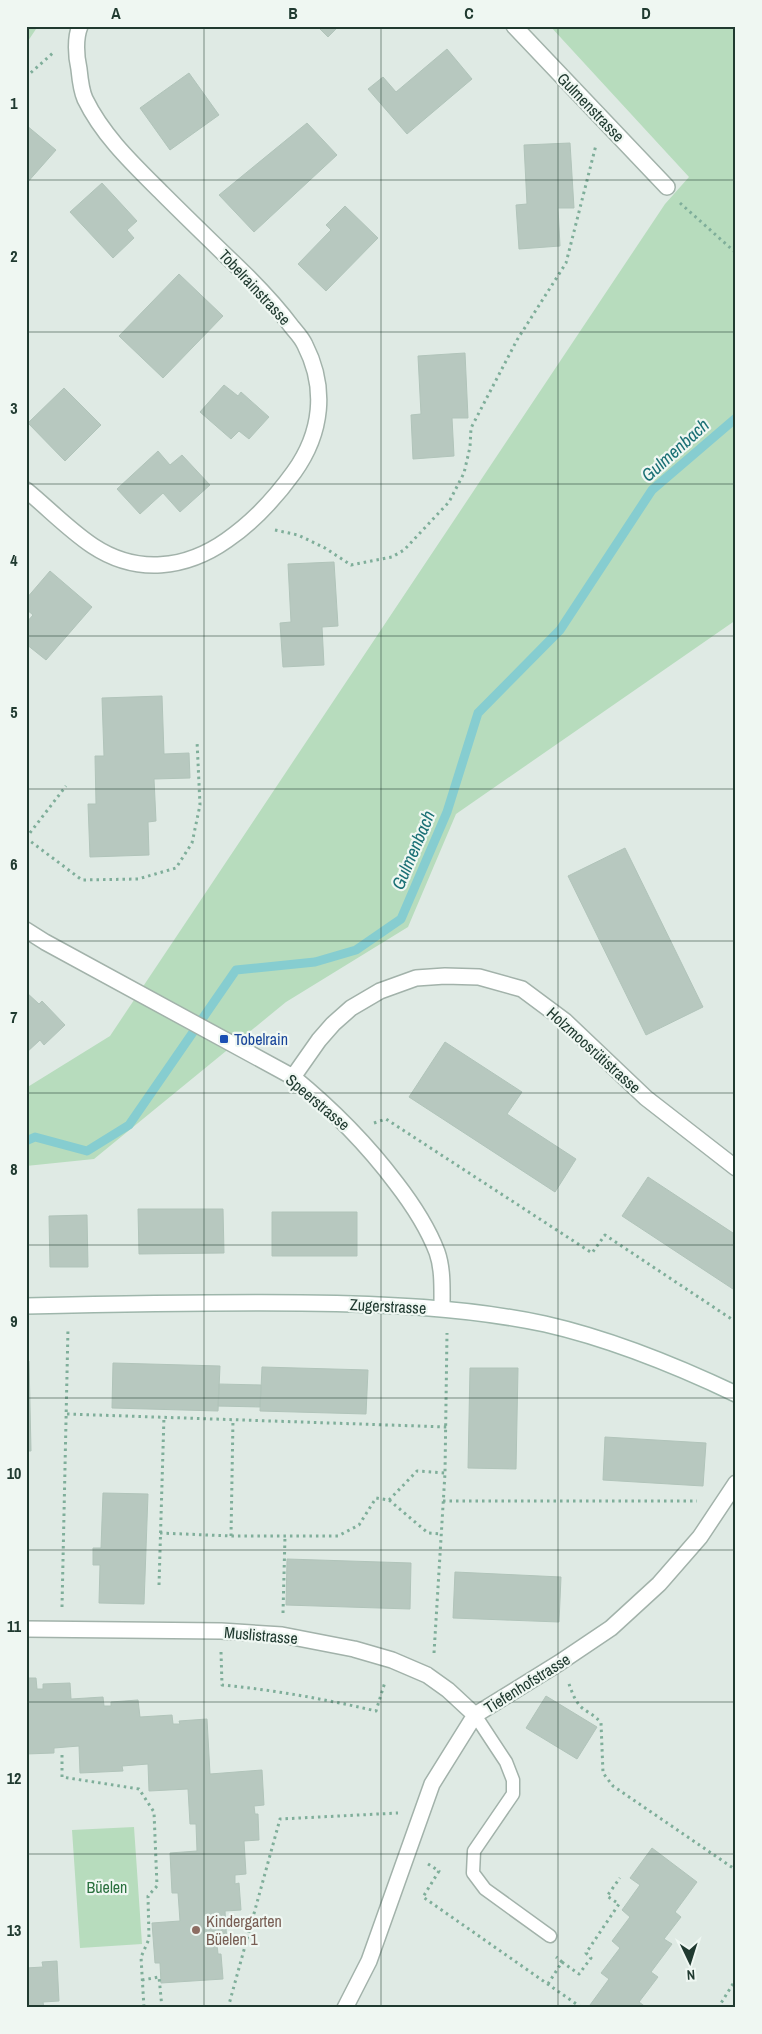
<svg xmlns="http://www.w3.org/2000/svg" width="762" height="2034" viewBox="0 0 762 2034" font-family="'Archivo Narrow',sans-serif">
  <rect width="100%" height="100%" fill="#dfeae4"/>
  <!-- green -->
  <path fill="#b7dcbd" d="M26,26H38L26,44Z
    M550,26H736V620L456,814L408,927L286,1002L94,1159L26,1166V1088L110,1036L665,204L689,177Z
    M134,1827L142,1944L80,1948L72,1830Z"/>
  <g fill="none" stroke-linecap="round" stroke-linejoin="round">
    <!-- stream -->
    <path stroke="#86cdd0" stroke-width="9" d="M26,1141L35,1137L87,1151L129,1125L236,970L315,962L356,950L401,919L447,812L478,713L560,630L652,490L736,418"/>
  </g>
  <!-- building -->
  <path fill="#b7c8bf" stroke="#b1c4ba" d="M317,26H339L328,37Z
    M447,49L472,79L407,134L368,89L383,77L396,92Z
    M189,73L219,115L170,150L140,108Z
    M307,123L337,155L254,232L219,195Z
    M26,125L56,150L26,184Z
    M570,143L574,208H558L560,246L519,249L516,205L527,204L524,145Z
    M102,183L137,221L127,230L134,238L113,258L70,212Z
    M345,206L378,238L326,291L298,264L331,230L326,225Z
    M179,274L223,316L163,378L119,336Z
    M465,353L468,418H452L454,456L413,459L411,415L421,414L418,356Z
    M224,385L238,396L241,392L269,417L249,439L239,431L231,439L200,412Z
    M64,388L101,425L65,461L28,423Z
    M158,451L170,465L182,455L210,485L180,512L163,493L140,514L117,489Z
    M334,562L338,626L322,627L324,665L283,667L280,623L291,622L288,564Z
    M50,571L92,607L46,660L26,644V623L33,615L26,609V599Z
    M162,696L164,754L189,753L190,778L154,779L156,821L148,822L149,855L90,857L88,804H96L95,756H104L102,698Z
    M625,848L703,1007L646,1035L568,876Z
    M26,992L39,1004L42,1001L65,1025L44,1045L40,1040L26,1053Z
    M445,1042L522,1092L507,1114L576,1159L555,1192L409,1097Z
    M648,1177L736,1235V1291L622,1216Z
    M138,1209H223L224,1253L139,1254Z
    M272,1212H357V1256H272Z
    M87,1215L88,1267H50L49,1216Z
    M26,1361H29L31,1451H26Z
    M113,1363L220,1366L218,1411L112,1408Z
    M262,1367L368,1370L366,1414L260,1411Z
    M470,1368H518L516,1469L468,1468Z
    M219,1384L261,1385L260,1407L218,1406Z
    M605,1437L706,1443L703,1486L603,1480Z
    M103,1493L148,1494L144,1604L99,1603L100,1565H93V1548H101Z
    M287,1559L411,1563L410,1609L286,1605Z
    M455,1572L561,1577L559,1622L453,1618Z
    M26,1678H36L37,1689H43V1684L70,1683L71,1699L103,1697L104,1706H111V1702L138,1700L140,1717L172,1715L173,1724H180L179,1721L207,1719L210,1774L262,1770L264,1805L254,1806L255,1814H258L259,1840L244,1841L246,1874L235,1875V1884L239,1883L241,1910L225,1911L227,1944H217L218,1954H221L223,1979L161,1983L160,1963H155L152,1923L180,1921L178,1893H172L170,1853L197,1851L196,1824H190L188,1789L149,1791L148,1764L122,1766L123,1771L80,1773L79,1746L54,1748V1753L26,1754Z
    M546,1696L597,1727L577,1759L526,1728Z
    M652,1848L697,1882L675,1912L681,1917L664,1939L672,1944L651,1972L658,1977L639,2002L647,2008H593L590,2005L609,1979L601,1973L620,1948L612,1941L630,1917L622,1910L640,1885L630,1878Z
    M57,1961L59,2001L43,2002L44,2008H26V1968L43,1967L42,1962Z"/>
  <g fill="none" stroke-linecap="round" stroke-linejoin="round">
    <!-- lane casing -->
    <g stroke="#a2b2aa" stroke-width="15">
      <path id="lane" d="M475,1715L506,1762L513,1780V1794L474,1851L473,1873L485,1889L550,1936"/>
    </g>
    <!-- street casing -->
    <g stroke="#a2b2aa" stroke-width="18">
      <path id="street" d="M514,26L667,187
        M26,490C48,508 69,530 93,546C137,575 186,569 227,540C253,522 276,497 294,472C322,433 327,388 305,345C302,338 297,333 292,327C278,308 263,292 246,275C218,248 190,221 162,193C133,164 103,136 85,99C81,90 80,79 79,69C76,56 75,38 80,26
        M26,930L45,942L293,1077C332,1109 366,1143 396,1183C413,1205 427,1226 437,1252C443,1269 442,1289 442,1308
        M293,1077L319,1040L333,1024L351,1008L380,991L416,978L445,976L479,977L522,989L565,1021L646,1098L736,1168
        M26,1629L221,1631L282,1635L354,1649L392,1660L427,1675L448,1690L475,1715
        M345,2008L369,1961L432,1784L475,1715L559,1663L611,1628L659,1584L700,1537L736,1483"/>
    </g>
    <!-- secondary casing -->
    <g stroke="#9eb6ab" stroke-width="18">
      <path id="secondary" d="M26,1306C118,1304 210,1302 301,1303C383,1304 464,1307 545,1324C611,1339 675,1365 736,1394"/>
    </g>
    <!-- path -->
    <path stroke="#7fae9a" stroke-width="3" stroke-dasharray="2.5 4" stroke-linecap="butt" d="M26,77L54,52
      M680,203L736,253
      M275,530L298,535L325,548L351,565L392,557L404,550L449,502L464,473L470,447L471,428L517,340L566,263L596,145
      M26,838L82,880L138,879L176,868L192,843L200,805L197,741
      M26,838L66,786
      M374,1123L386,1119L592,1253L605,1235L736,1322
      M67,1414L447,1427
      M389,1500L417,1471L445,1473
      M443,1501H697
      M160,1533L231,1536H338L359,1525L376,1498L389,1500L428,1533L441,1534
      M231,1536L233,1419
      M159,1585L164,1416
      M62,1607L68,1328
      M283,1613L285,1536
      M221,1652L222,1685C274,1690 325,1699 376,1711L385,1682
      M434,1653L445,1473L447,1333
      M569,1684C572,1692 575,1701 581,1707C588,1713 595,1715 601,1723L603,1773L613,1786L736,1870
      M62,1755V1777L139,1789L154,1812L157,1886L148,1896L149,1939L141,1957L144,2008
      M428,1864L439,1871L423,1897L582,2008
      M562,1962L579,1974L591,1958L586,1953L619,1904L607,1896L620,1878
      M142,1980L159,1977L162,2008
      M548,1984L562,1962L556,1957
      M228,2008L280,1819L398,1813
      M718,2008L736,1979"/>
    <!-- lane -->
    <use href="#lane" stroke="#fff" stroke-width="12"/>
    <!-- street -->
    <use href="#street" stroke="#fff" stroke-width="15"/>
    <!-- secondary -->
    <use href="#secondary" stroke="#fff" stroke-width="15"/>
  </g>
  <!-- grid -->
  <path fill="none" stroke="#203a30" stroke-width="1" stroke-opacity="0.55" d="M204,26V2008M381,26V2008M558,26V2008M26,180H736M26,332H736M26,484H736M26,636H736M26,789H736M26,941H736M26,1093H736M26,1245H736M26,1398H736M26,1550H736M26,1702H736M26,1854H736"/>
  <!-- markers -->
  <rect fill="#1a4fb4" stroke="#eff7f2" stroke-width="2" x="219" y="1034" width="10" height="10" rx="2.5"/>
  <circle fill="#8d6e63" stroke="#eff7f2" stroke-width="2" cx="196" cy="1930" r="5"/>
  <g text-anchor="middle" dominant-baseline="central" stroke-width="4.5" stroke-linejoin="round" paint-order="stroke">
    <!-- street labels -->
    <g font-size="16" fill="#203a30" stroke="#eff7f2">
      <text transform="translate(591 107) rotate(46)">Gulmenstrasse</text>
      <text transform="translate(255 287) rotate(47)">Tobelrainstrasse</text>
      <text transform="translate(594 1050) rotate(42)">Holzmoosrütistrasse</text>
      <text transform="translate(318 1102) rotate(40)">Speerstrasse</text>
      <text transform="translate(388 1306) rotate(3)">Zugerstrasse</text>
      <text transform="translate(261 1635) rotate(5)">Muslistrasse</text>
      <text transform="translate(527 1683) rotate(-32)">Tiefenhofstrasse</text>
    </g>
    <!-- transit labels -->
    <g font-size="16" fill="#164399" stroke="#eff7f2" text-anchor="start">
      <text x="234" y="1039">Tobelrain</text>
    </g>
    <!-- park labels -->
    <g font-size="16" fill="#2a713e" stroke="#eff7f2">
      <text x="107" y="1887">Büelen</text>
    </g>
    <!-- education labels -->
    <g font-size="16" fill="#785e54" stroke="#eff7f2" text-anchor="start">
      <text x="206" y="1921">Kindergarten<tspan x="206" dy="18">Büelen 1</tspan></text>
    </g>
    <!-- water labels -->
    <g font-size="18" font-style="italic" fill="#1a7075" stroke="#eff7f2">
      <text transform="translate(675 450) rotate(-42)">Gulmenbach</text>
      <text transform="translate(413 850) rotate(-67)">Gulmenbach</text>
    </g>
  </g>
  <!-- border -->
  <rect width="762" height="2034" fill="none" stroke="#eff7f2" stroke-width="55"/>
  <!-- north arrow -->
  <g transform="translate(690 1962) rotate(176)" stroke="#eff7f2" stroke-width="4" paint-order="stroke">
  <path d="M0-4L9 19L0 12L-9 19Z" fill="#203a30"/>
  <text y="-8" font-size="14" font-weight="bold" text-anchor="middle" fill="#203a30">N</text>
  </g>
  <rect x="28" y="28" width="706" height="1978" fill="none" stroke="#203a30" stroke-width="2"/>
  <g font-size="16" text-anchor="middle" font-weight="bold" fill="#203a30">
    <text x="116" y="19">A</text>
    <text x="293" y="19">B</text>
    <text x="469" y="19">C</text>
    <text x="646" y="19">D</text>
    <text x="14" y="109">1</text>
    <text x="14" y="262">2</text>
    <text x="14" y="414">3</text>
    <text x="14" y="566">4</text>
    <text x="14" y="718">5</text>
    <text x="14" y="870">6</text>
    <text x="14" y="1023">7</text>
    <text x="14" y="1175">8</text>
    <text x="14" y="1327">9</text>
    <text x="14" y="1479">10</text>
    <text x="14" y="1632">11</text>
    <text x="14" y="1784">12</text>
    <text x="14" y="1936">13</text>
  </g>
</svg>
